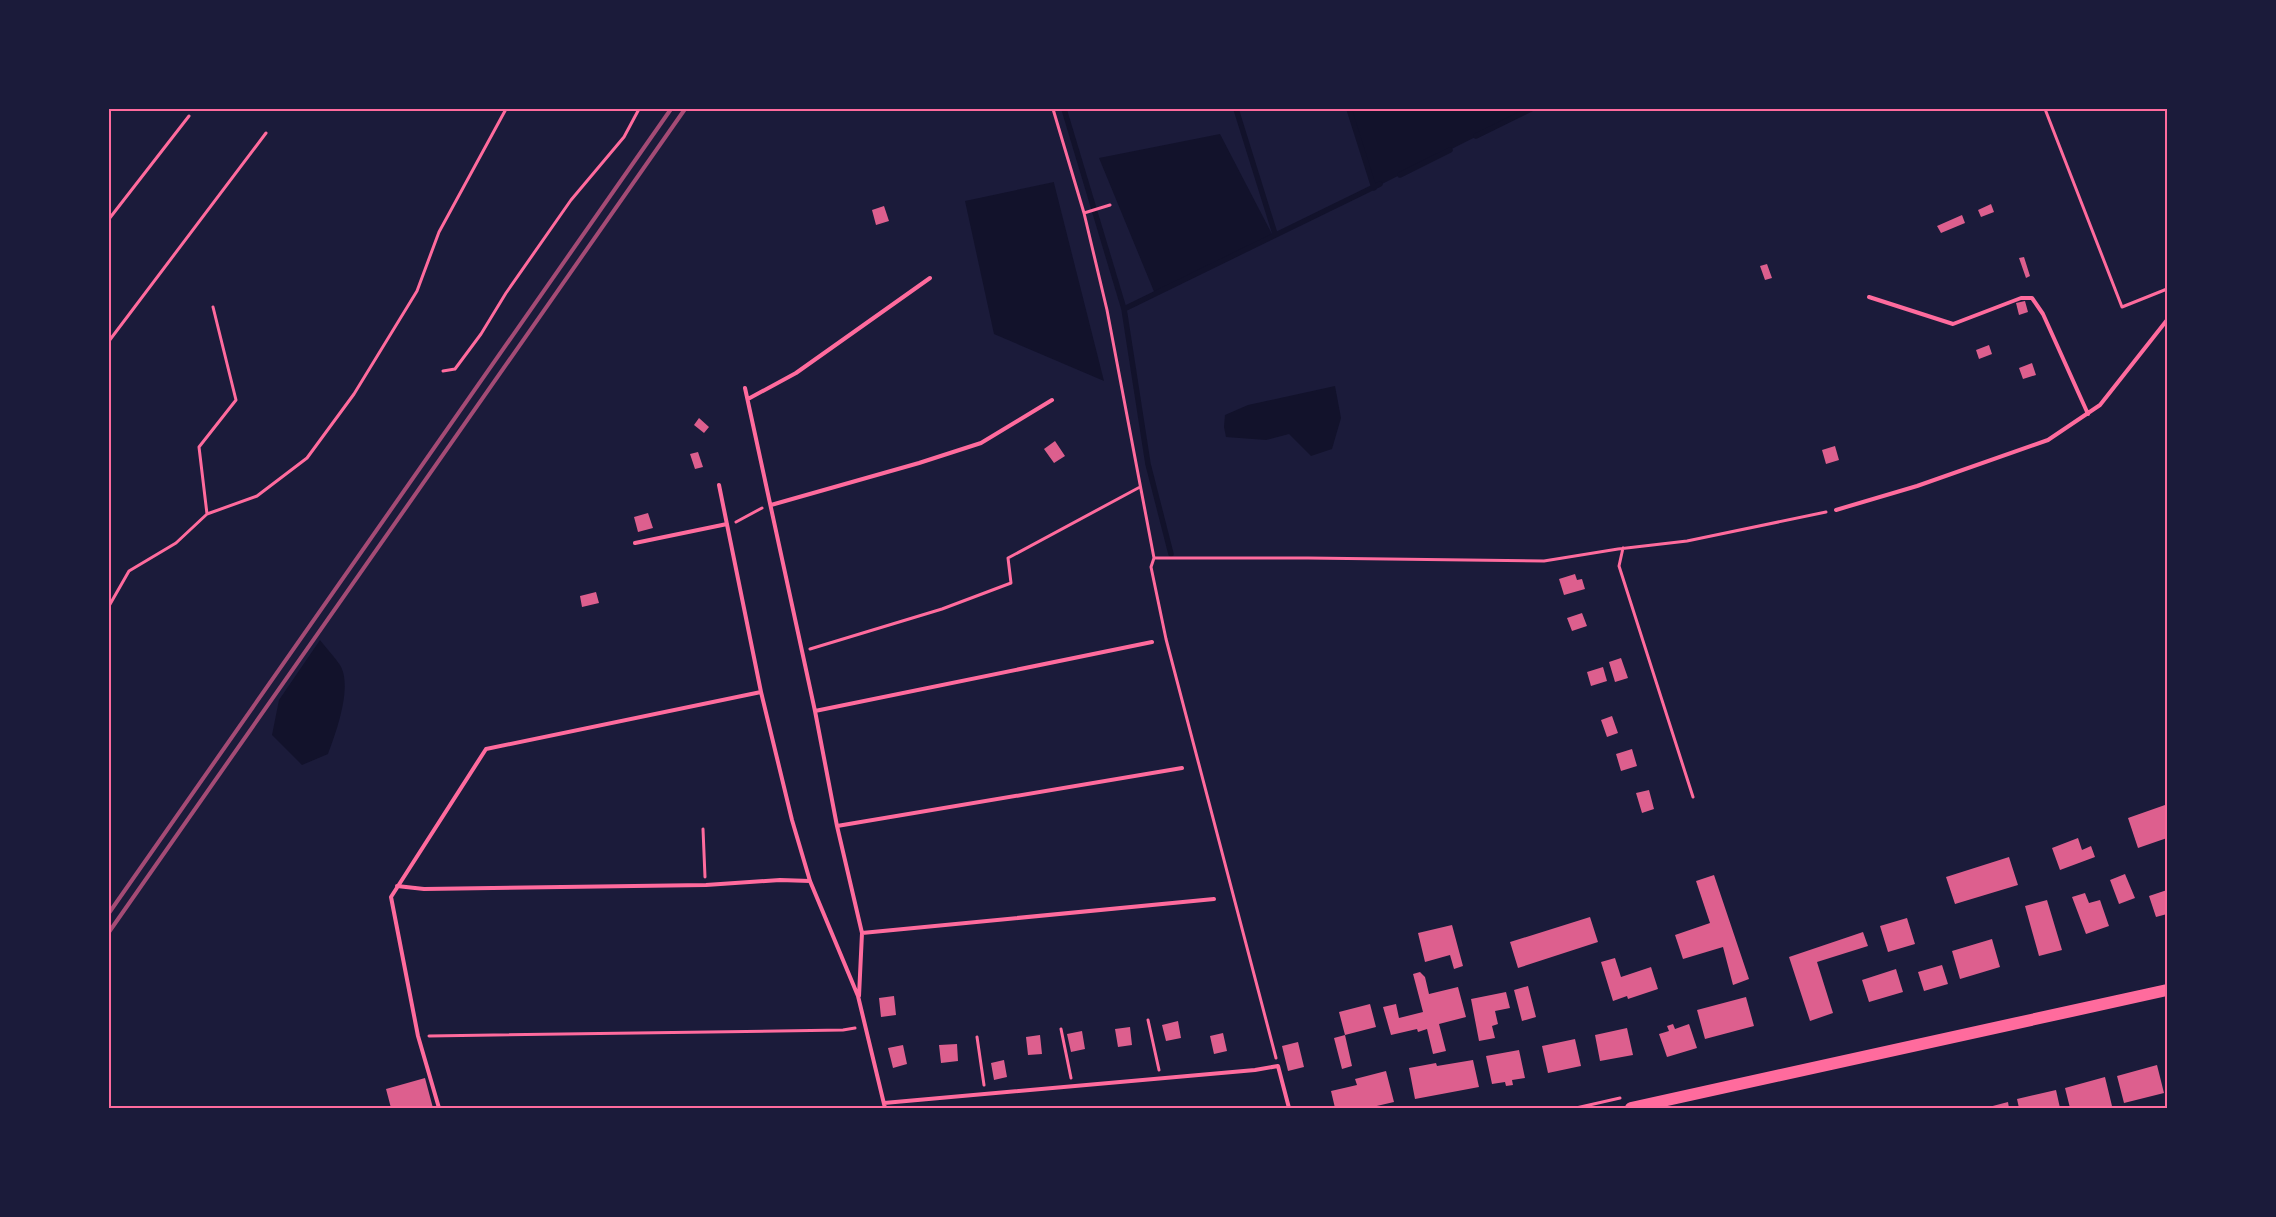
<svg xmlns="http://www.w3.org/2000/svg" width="2276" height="1217" viewBox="0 0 2276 1217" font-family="Poppins,sans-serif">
  <rect width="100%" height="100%" fill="#1b1b3a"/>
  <!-- water -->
  <path fill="#12122b" d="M1349,109H1531L1374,188Z
    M1220,134L1273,236L1155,294L1099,158Z
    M1054,182V183L1104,381L994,334L965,201Z
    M1335,386L1341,418L1332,449L1311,456L1289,434L1266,440L1226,437L1224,427L1225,415L1248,405Z
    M320,640C326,648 334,656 340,665C353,686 336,733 328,754L302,765L272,735L279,700Z"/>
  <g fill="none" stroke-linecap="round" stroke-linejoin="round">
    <!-- stream -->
    <path stroke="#12122b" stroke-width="5.5" d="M1064,109L1124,309L1148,464L1171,554
      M1236,109L1275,234
      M1349,109L1374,188
      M1476,136L1531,109
      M1400,175L1450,150
      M1124,309L1380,184"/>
  </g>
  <!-- building -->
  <path fill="#dd5f8e" d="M1991,204L1994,212L1981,217L1978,210Z
    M884,206L889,221L876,225L872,210Z
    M1962,215L1965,223L1941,233L1937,226Z
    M2024,257L2030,276L2026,278L2019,258Z
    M1767,264L1772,278L1765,280L1760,266Z
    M2025,301L2028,312L2019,315L2016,303Z
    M1989,345L1992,354L1979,359L1976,350Z
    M2032,363L2036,375L2023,379L2019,368Z
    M699,418L709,427L704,433L694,425Z
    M1055,441L1065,456L1054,463L1044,449Z
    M1835,446L1839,460L1826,464L1822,450Z
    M698,452L703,467L695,469L690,454Z
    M648,513L653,528L638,532L634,517Z
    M1575,574L1577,580L1582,579L1585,589L1564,595L1559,579Z
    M596,592L599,603L582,607L580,596Z
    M1582,613L1587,626L1572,631L1567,618Z
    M1621,658L1628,678L1615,682L1609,662Z
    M1603,667L1607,681L1591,686L1587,672Z
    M1612,716L1618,733L1607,737L1601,720Z
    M1632,749L1637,766L1621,771L1616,754Z
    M1649,790L1654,809L1642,813L1636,793Z
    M2165,805L2167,811V838L2138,848L2128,818Z
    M2078,838L2082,850L2091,846L2095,857L2060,870L2052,848Z
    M2009,857L2018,885L1955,904L1946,877Z
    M2125,874L2135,898L2119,904L2110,880Z
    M1714,875L1749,979L1733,985L1723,947L1683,959L1675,935L1710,923L1696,881Z
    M2167,890V914L2156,917L2149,896Z
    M2085,893L2089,903L2100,900L2109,926L2086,934L2072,897Z
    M2047,900L2062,950L2039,956L2025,906Z
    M1590,917L1598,942L1518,968L1510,942Z
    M1907,918L1915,944L1888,952L1880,926Z
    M1452,925L1463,966L1454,969L1450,955L1425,962L1418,933Z
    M1863,932L1868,946L1817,962L1833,1013L1810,1021L1789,957Z
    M1992,939L2000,967L1960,979L1952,951Z
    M1615,958L1621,977L1651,967L1658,989L1628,999L1627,996L1613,1001L1601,962Z
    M1942,965L1948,984L1924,991L1918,972Z
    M1896,969L1903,992L1869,1002L1862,980Z
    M1420,972L1425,977L1429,994L1458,987L1466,1017L1439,1024L1446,1051L1433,1054L1427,1029L1418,1032L1417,1029L1391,1035L1383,1007L1396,1004L1399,1018L1423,1012L1413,974Z
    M1528,986L1536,1017L1522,1021L1514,990Z
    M1506,992L1510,1008L1495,1011L1498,1024L1492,1026L1495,1038L1479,1041L1471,999Z
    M894,996L896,1015L881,1017L879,998Z
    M1746,997L1754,1026L1705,1039L1697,1010Z
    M1370,1004L1376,1027L1345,1035L1339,1012Z
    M1178,1021L1181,1038L1166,1041L1162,1025Z
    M1673,1024L1675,1029L1689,1024L1697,1048L1667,1057L1659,1034L1669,1031L1667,1026Z
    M1130,1027L1132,1045L1118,1047L1115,1029Z
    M1627,1028L1633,1055L1600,1061L1595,1035Z
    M1082,1031L1085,1049L1071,1052L1067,1034Z
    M1223,1033L1227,1051L1214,1054L1210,1036Z
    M1040,1035L1042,1054L1028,1055L1026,1037Z
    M1345,1035L1352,1066L1342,1069L1334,1038Z
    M1575,1039L1581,1066L1548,1073L1542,1046Z
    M1298,1042L1304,1067L1288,1071L1282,1046Z
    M957,1044L958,1061L941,1063L939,1045Z
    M903,1045L907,1064L893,1068L888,1048Z
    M1519,1050L1525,1078L1512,1080L1513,1085L1506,1086L1505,1082L1492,1084L1486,1056Z
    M1004,1060L1007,1077L994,1080L991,1063Z
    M1473,1060L1479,1087L1415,1099L1409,1068L1436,1063L1437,1066Z
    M2157,1065L2164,1093L2124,1103L2117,1076Z
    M1386,1071L1394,1102L1368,1108H1335L1331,1091L1357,1085L1355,1079Z
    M2105,1077L2112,1106L2103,1108H2070L2065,1088Z
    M425,1078L433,1108H391L386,1089Z
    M2056,1090L2060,1108H2019L2017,1099Z
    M2008,1102L2009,1108H1985Z"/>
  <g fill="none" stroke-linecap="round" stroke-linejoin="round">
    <!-- path -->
    <path stroke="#ff6b9d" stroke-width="3" d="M1053,109L1084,213L1107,310L1154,558L1151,567L1166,639L1276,1058
      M2045,109L2122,307L2167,289
      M1084,213L1110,205
      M109,219L189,116
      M109,341L266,133
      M443,371L455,369L481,334L506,293L571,200L624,137L639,109
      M207,514L199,447L236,400L213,307
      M736,522L762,508
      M1623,548L1619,566L1693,797
      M1154,558H1308L1544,561L1618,549L1687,541L1826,512
      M109,606L129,571L176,543L207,514L257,496L307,458L354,394L417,291L439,232L506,109
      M810,649L942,609L1011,583L1008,558L1140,487
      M703,829L705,877
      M1148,1020L1159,1070
      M1061,1029L1071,1078
      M429,1036L843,1030L855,1028
      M977,1037L984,1085
      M1576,1108L1620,1098"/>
    <!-- service -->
    <path stroke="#ff6b9d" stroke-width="4" d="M1869,297L1953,324L2021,298H2032L2043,314L2088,414
      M745,388L815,711L837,826L862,933L859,996
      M748,399L796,373L930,278
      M719,485L761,692L792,820L810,881L858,996L885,1108
      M771,505L919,463L981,443L1052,400
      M1836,510L1917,486L2048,440L2100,405L2167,320
      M635,543L727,524
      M815,711L1152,642
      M837,826L1182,768
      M397,886L424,889L706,885L780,880L810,881
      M862,933L1214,899
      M884,1103L1255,1070L1278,1066L1289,1108
      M439,1108L418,1036L391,897L486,749L761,692"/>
    <!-- primary -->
    <path stroke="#ff6b9d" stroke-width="12" d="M1631,1108L2167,990"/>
    <!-- rail -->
    <path stroke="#a44b75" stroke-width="4" d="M109,913L671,109
      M109,932L685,109"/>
  </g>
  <!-- border -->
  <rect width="2276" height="1217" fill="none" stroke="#1b1b3a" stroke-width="220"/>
  <rect x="110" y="110" width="2056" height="997" fill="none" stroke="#ff6b9d" stroke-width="2"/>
</svg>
